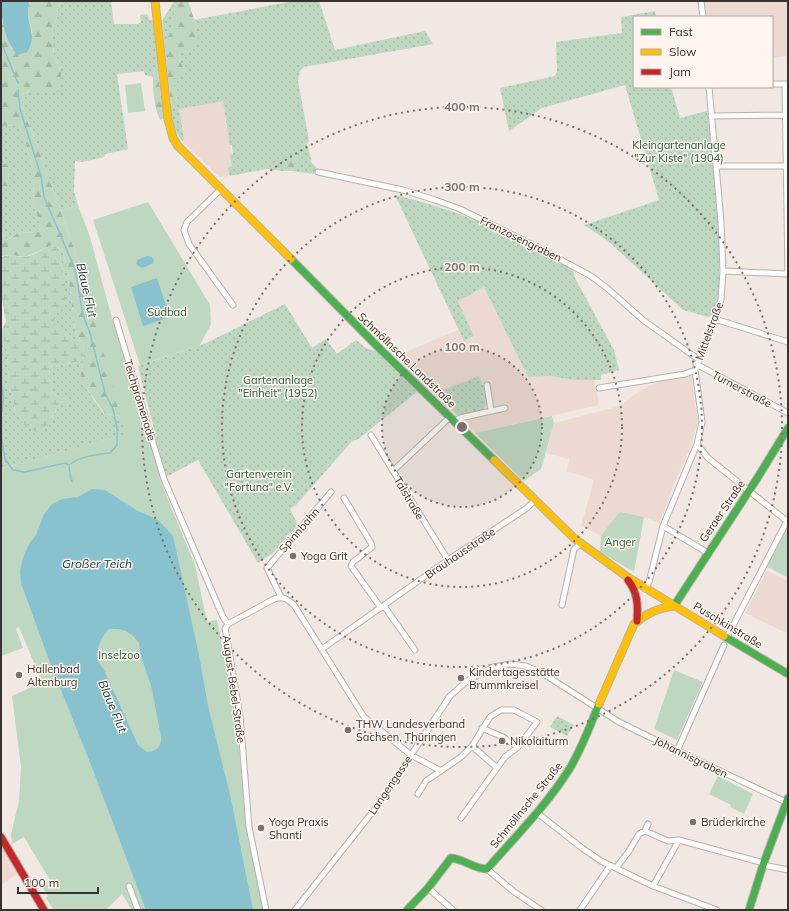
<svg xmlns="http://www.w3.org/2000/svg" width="789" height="911" viewBox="0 0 789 911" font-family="Mulish,sans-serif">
  <defs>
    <pattern id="grass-dots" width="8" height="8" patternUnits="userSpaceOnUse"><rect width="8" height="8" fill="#bed7c0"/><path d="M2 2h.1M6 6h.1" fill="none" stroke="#a4b9a5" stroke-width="1.8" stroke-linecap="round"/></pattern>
    <pattern id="forest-firs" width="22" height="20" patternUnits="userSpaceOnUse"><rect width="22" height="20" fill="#bed7c0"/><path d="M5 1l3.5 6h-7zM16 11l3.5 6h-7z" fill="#a4b9a5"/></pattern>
    <pattern id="wetland-marsh" width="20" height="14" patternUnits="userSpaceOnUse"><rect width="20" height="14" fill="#bed7c0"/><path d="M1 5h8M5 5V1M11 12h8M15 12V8" fill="none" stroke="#a4b9a5"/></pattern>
  </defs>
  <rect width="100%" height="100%" fill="#f1e8e3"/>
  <!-- built -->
  <path fill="#ecdad2" d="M703,1H788V56L772,58V17H705Z
    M223,97L235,172L229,176L219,177L184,143L179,135L174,103Z
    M484,287L528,377L550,376L575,380H595L599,405L475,433L463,422L461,416L445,389L436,391L401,359L403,353L458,330L464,341L474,337L458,301Z
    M692,374L694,398L698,422L688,453L673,486L660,523L644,517L601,536L581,526L594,480L567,471L569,459L546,453L554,423L620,406L632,396L646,387L670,379Z
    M768,571L788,581V634L745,613L766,572Z
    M1,842L19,873L1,885Z"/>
  <!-- grass -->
  <path fill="url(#grass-dots)" d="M59,1H111L114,24H138L141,22L140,15L148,14L149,20H153L159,81L157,72L153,73V77L145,75L144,71L117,74L128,149L105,154L104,157L82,162L75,161L74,192L78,205L61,211L22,105V95L61,72L54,54L52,35L57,15Z
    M294,1H319L335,50L425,31L433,44L304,67L300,71L298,81L309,141L306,145L308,146L312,163L317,168V172L314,174L292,171L299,161L282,167L283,171L267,169L230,176L228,168L232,166L230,155L233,154L232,145H230L223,101L179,109L184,140L182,141C173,130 172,118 171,104L177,100L174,89V78L185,69C181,64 178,61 180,54L190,50L196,25L194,20Z
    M173,3C177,13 171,21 173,31L164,41L162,21Z
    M655,11L656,17H634V87H671L680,118L707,111L715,167L719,239V285L717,303L714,315L708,317L683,310L608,241L584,225L659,200L625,85L542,108L509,131L500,88L555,76L557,71L556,42L622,33L621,17Z
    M19,125L25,140L34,174L33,203L40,225L37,233L20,232L7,240L1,231V186H7L10,165L1,163V126Z
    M395,195C412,199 430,204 448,210C491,225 532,247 573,269L575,278L614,350L619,370L601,375V380H575L550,376L528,377L484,287L458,301L474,336L464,341Z
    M59,248L62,249L68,273L75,331L82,342C71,339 64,331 54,326V316L65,284Z
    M285,304L312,348L326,339L337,354L356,340L366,348L375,351L417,392L357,440H353L296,505L290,509L298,525L273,553L258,563L198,460L166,477L138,366L206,343Z
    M1,339L6,342L9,385L15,410L25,426L52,418L58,405L69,401L52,393L49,367L83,361L80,379L104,414L121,416L126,434L30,461L1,468Z
    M479,376C483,385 491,401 483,410L461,416L457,415L433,391L445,389Z
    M557,716L574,725L567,736L550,727Z"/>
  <!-- forest -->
  <path fill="url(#forest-firs)" d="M29,1H59L57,15L52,35L54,54L61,72V90L28,91L22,95V105L61,211L84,278L121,416L105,414L80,379L83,361L84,345L75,331L68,273L62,249L52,245L25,257L10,255L1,256V231L7,240L20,232L37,233L40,225L33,203L34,174L25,140L19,125L1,126V17L12,49L31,46L32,31L28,15Z
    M175,1H188L196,25L198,36L197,44L190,50L180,54C178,61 181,64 185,69L174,78V89L177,100L171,104L164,41L173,31C171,21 177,12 173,3Z
    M157,72L159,81L164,119L160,120C153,105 153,88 153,73Z
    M289,157H294L299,161L292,171H283C281,165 282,163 285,158Z
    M1,163L10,165L7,186H1Z"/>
  <!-- wetland -->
  <path fill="url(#wetland-marsh)" d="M52,245L59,248L65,284V307L54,316V326C64,331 72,339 82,342L84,345L83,361L49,367L52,393L69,401L67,406L58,405L47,427L36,432L25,426L15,410L9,385L6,342L1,339V331L6,322L1,294V258C9,252 17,258 26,257C34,255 44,248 52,245Z"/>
  <!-- park -->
  <path fill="#bed7c0" d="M141,83L145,111L128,113L125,85Z
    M148,202L210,305L211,324L200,345L140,365L93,220Z
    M78,205L90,237L110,311L146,428L153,427L166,477L160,480L195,565L207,622L217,620L236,717L246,824L264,910H132L122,894L106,910H54L46,898L48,896L42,887L50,880L24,837L12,844L11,834L19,801L21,767L12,696L42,682L19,627L16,629L23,648L1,656V468L30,461L125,434L84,278L61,211Z
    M552,416L554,423L541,469L524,481L475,433Z
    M620,512L644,517L634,572L600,552L601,536L612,521Z
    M788,526V578L766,566Z
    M674,670L703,682L677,740L654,729Z
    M718,776L753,794L744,814L730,807L731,805L709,794Z"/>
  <!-- water -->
  <path fill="#89c2cf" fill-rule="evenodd" d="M1,1H29C29,5 28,10 28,14C29,29 37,37 27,52L18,55C5,42 1,19 1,1Z
    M147,256L152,257L154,260L153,263C146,267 142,270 136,264L137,260Z
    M157,278L170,317L143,326L131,287Z
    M92,489L105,490L136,510L152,517L159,521L173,536L199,655L208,706L231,799L253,910H146L93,770L49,660L21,583L20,571L23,558L29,544L36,535L44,514L52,504L62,499L78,497ZM109,629H118L126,631L133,636L139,643L141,657L151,685L161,736C162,747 157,751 147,752L138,745L104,670C102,667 98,663 98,659C96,648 102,636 109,629Z"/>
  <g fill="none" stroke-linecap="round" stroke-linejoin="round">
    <!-- stream -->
    <path stroke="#89c2cf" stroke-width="1.5" d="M1,42L18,83
      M18,90L20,109L41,176L44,197L75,269L83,315L90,333L105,393L113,409L117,428V445L110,453C95,455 81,456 69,465L70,474L72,481
      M1,381C4,393 5,403 1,415
      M1,435L5,459L13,470L25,472L65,463L69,465"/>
    <!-- street casing -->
    <g stroke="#b8b0ad" stroke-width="7">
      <path id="street" d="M701,1L703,17
        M772,84H787
        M785,84L788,274
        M711,116L786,115
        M717,166H787
        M318,172L403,190L435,200L460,209L539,248L591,276L607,288L643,320L698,359
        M221,189L187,222L184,230L189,244L233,305
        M723,271L788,274
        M715,319L788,342
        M116,320L164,479L223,617L228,624
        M696,364L788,413
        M487,385L491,410
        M599,388L685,374L695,370
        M455,421L460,418L505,408
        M371,435L448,560
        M697,444L708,458L788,522
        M393,471L450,417
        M344,498L371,543L372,547L353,562L351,566L381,608
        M663,526L708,553
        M645,589L649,582L663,526L697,444L702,422L695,370L715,319L721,300L723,271L721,222L709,87
        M281,597L267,568L331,492
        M562,605L574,549L581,544
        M384,606L415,650
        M228,624L274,599C284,596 287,599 294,605L364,717L411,755L441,771
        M228,624L225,629L226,633L240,716L249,827L266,910
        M727,637L787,521
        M322,649L448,560L527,508L535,500
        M501,710H514L537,722L518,747L505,757L497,768L472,746L490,717Z
        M482,728L503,737L518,747
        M677,751L724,645
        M418,794L426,781L461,757L472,746
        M536,812L582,848L601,861L653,886L717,910
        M461,818L497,768
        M645,831L668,841L679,840L760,862L763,865L788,870
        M645,831L648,824
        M616,868L629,851L639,834L645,831
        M487,869L513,891L541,910
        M129,886L138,910
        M653,886L679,840
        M428,888L453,910
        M295,910L378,805L450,696L467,681L493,667L511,664L526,666L542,673L619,722L680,752L788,803
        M580,910L610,866"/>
    </g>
    <!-- fast casing -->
    <g stroke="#b8b0ad" stroke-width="9">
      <path id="fast" d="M291,259L381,350L494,460
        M674,606L758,477L788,428
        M724,636L788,674
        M407,910L428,888L451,858C464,859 474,869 487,869C516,836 547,805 570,768C582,748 590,726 599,704
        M749,910L763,865L788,798"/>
    </g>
    <!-- slow casing -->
    <g stroke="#b8b0ad" stroke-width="9">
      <path id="slow" d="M155,1L168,119L173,138L178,146L291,259
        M494,460L575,539L626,576L724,636
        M599,704L634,624C646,613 658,608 674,606"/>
    </g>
    <!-- jam casing -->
    <g stroke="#b8b0ad" stroke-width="9">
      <path id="jam" d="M628,580C638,593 638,605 637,621
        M1,837L44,910"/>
    </g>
    <!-- street -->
    <use href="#street" stroke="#fdfcfb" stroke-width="5"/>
    <!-- fast -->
    <use href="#fast" stroke="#4caf50" stroke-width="7"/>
    <!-- slow -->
    <use href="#slow" stroke="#ffc107" stroke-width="7"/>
    <!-- jam -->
    <use href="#jam" stroke="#c62828" stroke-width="7"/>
  </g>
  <!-- distance rings -->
  <circle cx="462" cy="427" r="80" fill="#79726e" fill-opacity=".12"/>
  <g fill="none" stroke="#79726e" stroke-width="2" stroke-dasharray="2 4">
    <circle cx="462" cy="427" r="80"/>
    <circle cx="462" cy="427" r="160"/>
    <circle cx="462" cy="427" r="240"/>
    <circle cx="462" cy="427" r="320"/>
  </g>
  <!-- markers -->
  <g fill="#79726e" stroke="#fff5ef" stroke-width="1.5">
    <circle cx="293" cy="556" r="4"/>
    <circle cx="19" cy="675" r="4"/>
    <circle cx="461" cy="678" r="4"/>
    <circle cx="348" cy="730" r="4"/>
    <circle cx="502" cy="741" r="4"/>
    <circle cx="693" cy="822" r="4"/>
    <circle cx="261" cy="828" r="4"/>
  </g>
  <g text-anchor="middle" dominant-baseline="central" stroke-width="3" stroke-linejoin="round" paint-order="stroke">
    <!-- park labels -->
    <g font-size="11" fill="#1f6139" stroke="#fff5ef">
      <text x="679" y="145">Kleingartenanlage<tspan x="679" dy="13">"Zur Kiste" (1904)</tspan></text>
      <text x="167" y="312">Südbad</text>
      <text x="278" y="380">Gartenanlage<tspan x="278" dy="13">"Einheit" (1952)</tspan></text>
      <text x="259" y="474">Gartenverein<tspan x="259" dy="13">"Fortuna" e.V.</tspan></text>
      <text x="620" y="542">Anger</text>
      <text x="119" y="655">Inselzoo</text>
    </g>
    <!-- street labels -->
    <g font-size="11" fill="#39332f" stroke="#fff5ef">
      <text transform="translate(521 239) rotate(26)">Franzosengraben</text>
      <text transform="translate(709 331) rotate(-70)">Mittelstraße</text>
      <text transform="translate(407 360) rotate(44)">Schmöllnsche Landstraße</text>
      <text transform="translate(742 389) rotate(28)">Turnerstraße</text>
      <text transform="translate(140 400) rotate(73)">Teichpromenade</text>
      <text transform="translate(409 498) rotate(59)">Talstraße</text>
      <text transform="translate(722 511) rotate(-56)">Geraer Straße</text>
      <text transform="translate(299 530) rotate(-49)">Spinnbahn</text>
      <text transform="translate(460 553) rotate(-34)">Brauhausstraße</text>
      <text transform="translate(728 625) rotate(31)">Puschkinstraße</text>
      <text transform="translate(234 689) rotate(82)">August-Bebel-Straße</text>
      <text transform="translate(691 757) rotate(26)">Johannisgraben</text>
      <text transform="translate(390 785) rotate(-56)">Langengasse</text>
      <text transform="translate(526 805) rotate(-51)">Schmöllnsche Straße</text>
    </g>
    <!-- poi labels -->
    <g font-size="11" fill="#39332f" stroke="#fff5ef" text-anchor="start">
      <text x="301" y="556">Yoga Grit</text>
      <text x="27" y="669">Hallenbad<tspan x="27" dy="13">Altenburg</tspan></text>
      <text x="469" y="672">Kindertagesstätte<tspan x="469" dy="13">Brummkreisel</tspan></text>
      <text x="356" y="724">THW Landesverband<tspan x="356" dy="13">Sachsen, Thüringen</tspan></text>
      <text x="510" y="741">Nikolaiturm</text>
      <text x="269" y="822">Yoga Praxis<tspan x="269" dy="13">Shanti</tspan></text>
      <text x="701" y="822">Brüderkirche</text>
    </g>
    <!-- water labels -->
    <g font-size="12" font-style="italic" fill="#0f3741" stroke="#fff5ef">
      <text transform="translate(87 290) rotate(77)">Blaue Flut</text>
      <text x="97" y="563">Großer Teich</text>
      <text transform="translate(113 706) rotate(67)">Blaue Flut</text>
    </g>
  </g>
  <circle cx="462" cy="427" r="6" fill="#79726e" stroke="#fff5ef" stroke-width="2"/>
  <g font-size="12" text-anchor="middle" font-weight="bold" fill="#79726e" stroke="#fff5ef" stroke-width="3" stroke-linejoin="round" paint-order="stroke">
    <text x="462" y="111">400 m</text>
    <text x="462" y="191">300 m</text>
    <text x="462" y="271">200 m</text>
    <text x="462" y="351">100 m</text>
  </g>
  <!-- border -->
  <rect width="789" height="911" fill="none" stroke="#39332f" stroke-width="4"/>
  <!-- legend -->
  <rect x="633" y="16" width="140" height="72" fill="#fff5ef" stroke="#b0a7a2"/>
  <rect x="641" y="29" width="20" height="6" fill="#4caf50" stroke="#b0a7a2"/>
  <text x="669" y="36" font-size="12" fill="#39332f">Fast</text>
  <rect x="641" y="49" width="20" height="6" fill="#ffc107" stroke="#b0a7a2"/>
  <text x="669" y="56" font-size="12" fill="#39332f">Slow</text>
  <rect x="641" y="69" width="20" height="6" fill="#c62828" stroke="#b0a7a2"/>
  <text x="669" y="76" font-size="12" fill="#39332f">Jam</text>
  <!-- scale -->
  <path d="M18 887v6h80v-6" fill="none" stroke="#39332f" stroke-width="2"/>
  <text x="24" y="887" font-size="12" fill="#39332f" stroke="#fff5ef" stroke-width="3" paint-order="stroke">100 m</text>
</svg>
